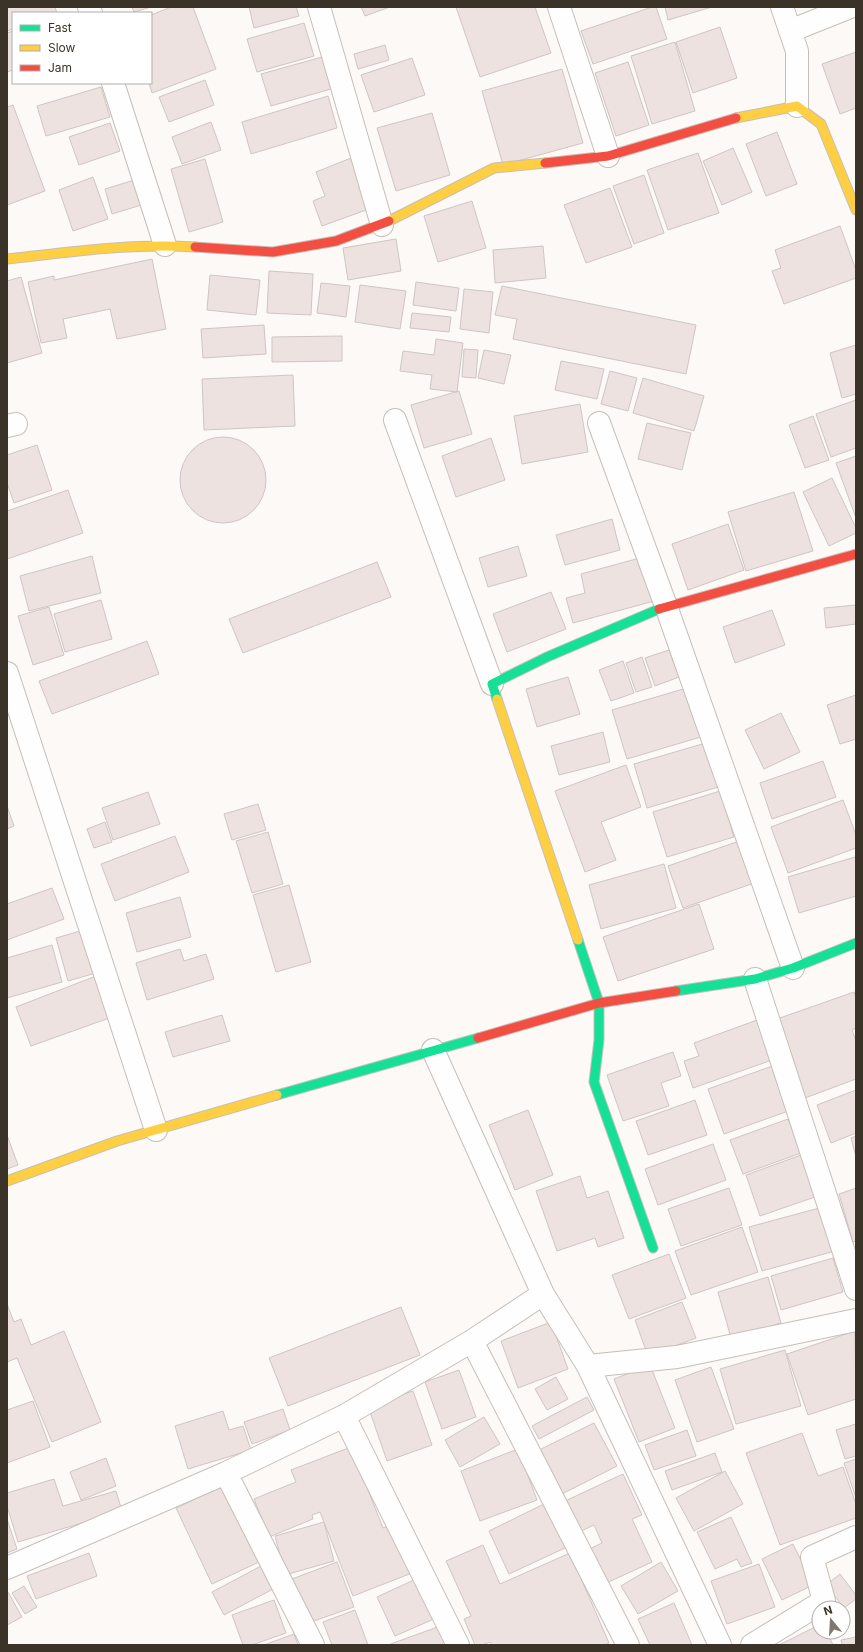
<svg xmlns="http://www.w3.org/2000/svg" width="863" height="1652" viewBox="0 0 863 1652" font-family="Inter,sans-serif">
  <rect width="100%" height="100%" fill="#fcf9f6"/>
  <!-- building -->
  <path fill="#eee2e1" stroke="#cec5c4" d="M7,7H55L57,13H13V29L7,31Z
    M132,7H151L134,12Z
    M171,7H193L216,69L152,93L149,83H151V15Z
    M249,7H296L299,16L254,28Z
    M361,7H390L365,16Z
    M456,7H535L551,53L480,77Z
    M652,7H656L667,39L593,64L581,31Z
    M665,7H712L668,20Z
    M304,23L314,56L257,72L247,39Z
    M720,27L737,78L693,93L676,42Z
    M13,31V70L7,72V33Z
    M675,42L695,111L652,124L631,56Z
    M385,45L389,60L358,69L354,54Z
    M856,52V108L840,114L822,64Z
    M322,57L331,89L271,106L261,74Z
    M412,58L425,95L374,112L361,75Z
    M628,62L649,125L616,136L595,73Z
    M562,69L583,143L503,165L482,91Z
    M205,80L214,105L169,122L159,97Z
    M101,87L110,117L46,136L37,106Z
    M328,96L337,128L251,154L242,122Z
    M13,105L45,191L7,205V107Z
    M432,113L450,175L396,191L377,128Z
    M211,122L221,150L182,164L172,137Z
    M110,123L120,151L79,165L69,137Z
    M777,132L797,184L766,196L746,144Z
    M733,148L752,192L722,205L703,161Z
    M698,153L719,213L668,230L647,170Z
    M351,158L369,209L322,226L313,201L325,196L316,172Z
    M205,159L223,222L189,232L171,169Z
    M644,175L664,233L634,244L613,186Z
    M93,177L108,219L73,231L59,190Z
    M141,178L148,203L112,214L105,189Z
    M610,188L632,247L586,263L564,205Z
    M472,201L486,248L438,262L424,216Z
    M840,226L856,270V278L784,304L772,271L781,268L775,250Z
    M396,239L401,271L348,280L343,248Z
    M543,246L546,278L495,283L493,250Z
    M152,259L166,329L117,339L110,309L63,319L67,338L41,343L28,282L54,276V280Z
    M269,271L313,274L311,315L267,313Z
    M210,275L260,280L256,315L207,310Z
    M21,277L42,353L7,363V281Z
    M416,282L459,288L456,311L413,305Z
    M321,283L350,286L346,317L317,313Z
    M360,285L406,291L400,329L355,322Z
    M502,286L696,325L686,374L513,339L517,319L495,315Z
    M464,289L493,292L489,333L460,329Z
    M412,313L451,317L449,332L410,328Z
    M264,325L266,354L203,358L201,329Z
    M342,336V361L272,362V337Z
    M436,339L463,343L457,392L430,389L432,375L400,371L403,351L434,355Z
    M856,345V394L842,398L830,353Z
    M464,349L478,350L476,378L462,377Z
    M484,350L511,355L504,384L478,378Z
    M561,361L604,369L597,399L555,390Z
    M610,371L637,378L628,411L601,404Z
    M293,375L295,426L204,430L202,379Z
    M643,378L704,396L694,431L633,413Z
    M459,391L472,434L424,448L411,405Z
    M856,400V448L831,457L816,414Z
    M580,404L588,452L522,464L514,416Z
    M813,416L829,460L805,468L789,425Z
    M647,423L691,433L682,470L638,459Z
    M180 480a43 43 0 1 1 86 0a43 43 0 1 1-86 0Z
    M491,438L505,480L456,497L442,456Z
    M37,445L52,490L14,503L7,483V455Z
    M856,456V518L836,463Z
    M832,478L856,528V533L829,546L803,492Z
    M68,490L83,533L7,559V511Z
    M794,492L813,551L746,571L728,512Z
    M612,519L620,550L565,565L556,535Z
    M728,524L744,570L688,590L672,544Z
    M518,546L527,576L488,587L479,558Z
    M92,556L101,593L29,611L20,576Z
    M647,556L658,600L573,623L566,598L585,593L581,574Z
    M377,562L391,597L243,653L229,619Z
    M551,592L566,629L507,652L493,614Z
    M101,600L112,639L65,652L54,614Z
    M856,605V624L826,628L824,608Z
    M49,607L64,655L33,665L18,616Z
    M772,610L785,645L735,663L723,627Z
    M147,641L159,674L52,714L39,681Z
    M669,650L679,677L655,686L645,658Z
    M642,657L652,687L636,692L626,663Z
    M623,661L634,693L611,701L599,670Z
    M568,677L580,714L537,727L526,689Z
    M690,687L704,736L627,759L612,710Z
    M856,695V739L840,744L827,705Z
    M781,713L800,752L764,769L745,730Z
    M603,732L610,762L559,775L551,746Z
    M709,742L722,786L647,808L634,764Z
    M823,761L836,797L772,819L760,783Z
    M626,765L641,807L601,822L616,860L585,872L555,791Z
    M720,791L734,837L667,857L653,812Z
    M148,792L160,824L113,840L102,808Z
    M843,800L856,835V848L788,873L771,827Z
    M258,804L266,830L232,840L224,814Z
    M7,806L14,826L7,829Z
    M105,822L112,842L94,848L87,829Z
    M268,832L283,884L252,893L236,841Z
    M175,836L189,872L115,901L101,864Z
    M742,840L757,882L683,908L668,866Z
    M855,857L856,861V896L799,913L788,877Z
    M664,864L676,908L601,929L589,885Z
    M289,885L311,962L276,972L253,895Z
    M52,888L64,919L7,940V904Z
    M180,897L191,937L137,952L126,913Z
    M699,904L714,949L618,981L603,937Z
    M84,930L96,973L68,981L56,938Z
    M52,945L62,982L7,998V958Z
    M180,949L184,961L206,954L214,979L147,1000L136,963Z
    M96,976L112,1017L31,1046L16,1007Z
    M854,992L856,998V1028L852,1030L856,1041V1079L805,1098L777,1019Z
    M222,1015L230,1041L173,1057L165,1032Z
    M757,1020L772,1060L693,1088L684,1061L699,1056L694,1043Z
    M673,1052L681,1076L661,1083L669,1106L623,1121L607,1075Z
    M778,1064L794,1109L724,1134L708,1089Z
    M856,1090V1133L831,1143L817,1105Z
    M695,1100L707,1135L648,1155L636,1121Z
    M528,1110L553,1175L515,1190L489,1125Z
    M788,1119L801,1153L743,1174L730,1140Z
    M7,1135L18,1165L7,1169Z
    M856,1136V1157L851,1138Z
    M713,1144L726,1180L658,1205L645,1169Z
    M801,1155L815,1197L760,1216L746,1175Z
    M580,1176L587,1198L608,1191L624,1238L598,1247L595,1238L557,1251L536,1191Z
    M729,1188L742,1225L681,1246L668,1209Z
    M856,1188V1241L853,1242L839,1194Z
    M823,1207L835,1251L762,1271L749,1227Z
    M742,1227L758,1272L691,1295L675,1251Z
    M669,1254L686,1298L629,1319L612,1275Z
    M833,1258L843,1292L781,1310L771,1276Z
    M768,1277L781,1323L731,1338L718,1292Z
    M682,1302L696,1338L648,1356L635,1320Z
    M7,1304L14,1322L21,1319L31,1345L64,1331L101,1422L52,1442L17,1358L7,1362Z
    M401,1307L420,1355L288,1406L269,1358Z
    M551,1322L568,1369L518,1388L501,1341Z
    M855,1331L856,1399L808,1415L787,1354Z
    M785,1350L801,1406L736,1424L720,1369Z
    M650,1365L675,1428L639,1442L614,1379Z
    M711,1367L734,1429L697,1442L675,1380Z
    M459,1370L476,1417L442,1429L425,1382Z
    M556,1377L568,1399L547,1410L535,1389Z
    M413,1391L432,1445L387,1461L368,1406Z
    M587,1397L594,1410L539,1439L532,1426Z
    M33,1401L50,1447L7,1463V1410Z
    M283,1409L290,1430L252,1444L244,1422Z
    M223,1411L229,1430L243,1426L251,1450L188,1469L175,1426Z
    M484,1417L500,1444L460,1467L445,1440Z
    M594,1423L617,1466L560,1495L537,1451Z
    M856,1424V1456L845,1459L836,1430Z
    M687,1430L696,1456L654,1470L645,1445Z
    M802,1433L818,1476L843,1467L856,1504V1518L780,1545L746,1453Z
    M351,1447L383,1528L393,1524L412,1573L353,1596L320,1512L312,1515L313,1519L269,1537L254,1499L296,1482L291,1470Z
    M518,1449L537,1500L480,1521L461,1471Z
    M715,1453L722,1472L672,1490L665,1471Z
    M106,1458L116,1486L81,1500L70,1472Z
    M856,1459V1498L844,1463Z
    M725,1471L743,1504L694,1531L676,1498Z
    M623,1474L642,1515L632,1519L652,1562L600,1586L583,1552L602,1543L594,1525L577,1533L563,1502Z
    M54,1479L63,1506L116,1491L122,1511L18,1542L7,1506V1493Z
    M223,1486L259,1562L212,1584L176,1508Z
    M546,1503L567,1547L509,1574L489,1531Z
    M731,1517L752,1563L741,1567L737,1559L715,1569L697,1532Z
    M7,1519L17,1549L7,1553Z
    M324,1522L334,1561L285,1575L275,1536Z
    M793,1544L813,1585L782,1600L762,1559Z
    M483,1545L500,1584L570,1553L609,1643L605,1645H492L490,1642L482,1645H475L464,1619L471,1616L446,1561Z
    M89,1553L97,1576L36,1599L27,1576Z
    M337,1562L354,1607L308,1623L292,1579Z
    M661,1562L678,1591L638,1614L621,1586Z
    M759,1564L775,1607L727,1624L711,1581Z
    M261,1566L273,1589L224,1615L212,1592Z
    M840,1574L856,1595V1599L844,1608L826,1585Z
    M416,1579L434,1619L395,1636L377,1597Z
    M24,1586L37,1607L25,1614L12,1593Z
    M8,1592L22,1617L7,1625V1593Z
    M274,1600L286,1633L252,1645H243L232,1615Z
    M674,1603L692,1645H650L638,1619Z
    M355,1610L368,1645H332L323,1622Z
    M443,1625L450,1645H388Z
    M819,1625V1632H827L833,1645H779Z
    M294,1634L298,1645H264Z
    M856,1637V1645H842L841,1640Z"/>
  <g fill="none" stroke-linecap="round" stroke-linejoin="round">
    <!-- street casing -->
    <g stroke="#c5bfb9" stroke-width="24">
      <path id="street" d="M89,7L91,13
        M319,7L382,225
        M559,7L608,156
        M782,7L797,51V106
        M790,31L850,7
        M113,83L165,245
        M395,420L492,684
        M599,423L666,606L793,968
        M7,426L16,424
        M7,673L156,1130
        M755,979L856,1289
        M433,1050L543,1294L588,1366L720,1645
        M472,1341L628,1645
        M588,1366L677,1357L856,1320
        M344,1416L458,1645
        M226,1473L313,1645
        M7,1568L226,1473L344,1416L472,1341L543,1294
        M752,1645L824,1601L812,1557L856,1537"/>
    </g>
    <!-- fast casing -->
    <g stroke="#c5bfb9" stroke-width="11">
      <path id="fast" d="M497,699L492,684L547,657L659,609
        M578,940L599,1003V1040L594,1082L653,1248
        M676,991L755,979L793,968L856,943
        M277,1095L478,1038"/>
    </g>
    <!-- slow casing -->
    <g stroke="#c5bfb9" stroke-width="11">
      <path id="slow" d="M736,118L797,106L821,124L856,210
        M389,221L494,168L545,163
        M7,259C70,252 132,243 195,247
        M497,699L578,940
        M7,1181L117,1141L277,1095"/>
    </g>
    <!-- jam casing -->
    <g stroke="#c5bfb9" stroke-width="11">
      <path id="jam" d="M545,163L608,156L736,118
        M195,247L273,252L336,241L389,221
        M659,609L856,554
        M478,1038L599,1003L676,991"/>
    </g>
    <!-- street -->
    <use href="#street" stroke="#fffefe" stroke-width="22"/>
    <!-- fast -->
    <use href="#fast" stroke="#16e098" stroke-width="9"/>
    <!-- slow -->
    <use href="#slow" stroke="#ffcf43" stroke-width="9"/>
    <!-- jam -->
    <use href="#jam" stroke="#f24e42" stroke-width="9"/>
  </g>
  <!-- border -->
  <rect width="863" height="1652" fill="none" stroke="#3c3328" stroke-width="16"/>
  <!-- legend -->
  <rect x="12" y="12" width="140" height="72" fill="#ffffff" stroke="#b1ada9"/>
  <rect x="20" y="25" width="20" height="6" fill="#16e098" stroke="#b1ada9"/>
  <text x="48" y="32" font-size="12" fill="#3c3328">Fast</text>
  <rect x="20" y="45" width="20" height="6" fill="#ffcf43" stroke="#b1ada9"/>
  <text x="48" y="52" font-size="12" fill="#3c3328">Slow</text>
  <rect x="20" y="65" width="20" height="6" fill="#f24e42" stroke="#b1ada9"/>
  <text x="48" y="72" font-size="12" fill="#3c3328">Jam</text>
  <!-- north arrow -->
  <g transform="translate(831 1620) rotate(342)"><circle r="19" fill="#ffffff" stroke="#b1ada9"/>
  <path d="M0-3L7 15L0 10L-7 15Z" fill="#7f7870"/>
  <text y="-6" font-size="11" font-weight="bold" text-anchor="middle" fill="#3c3328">N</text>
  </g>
</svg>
